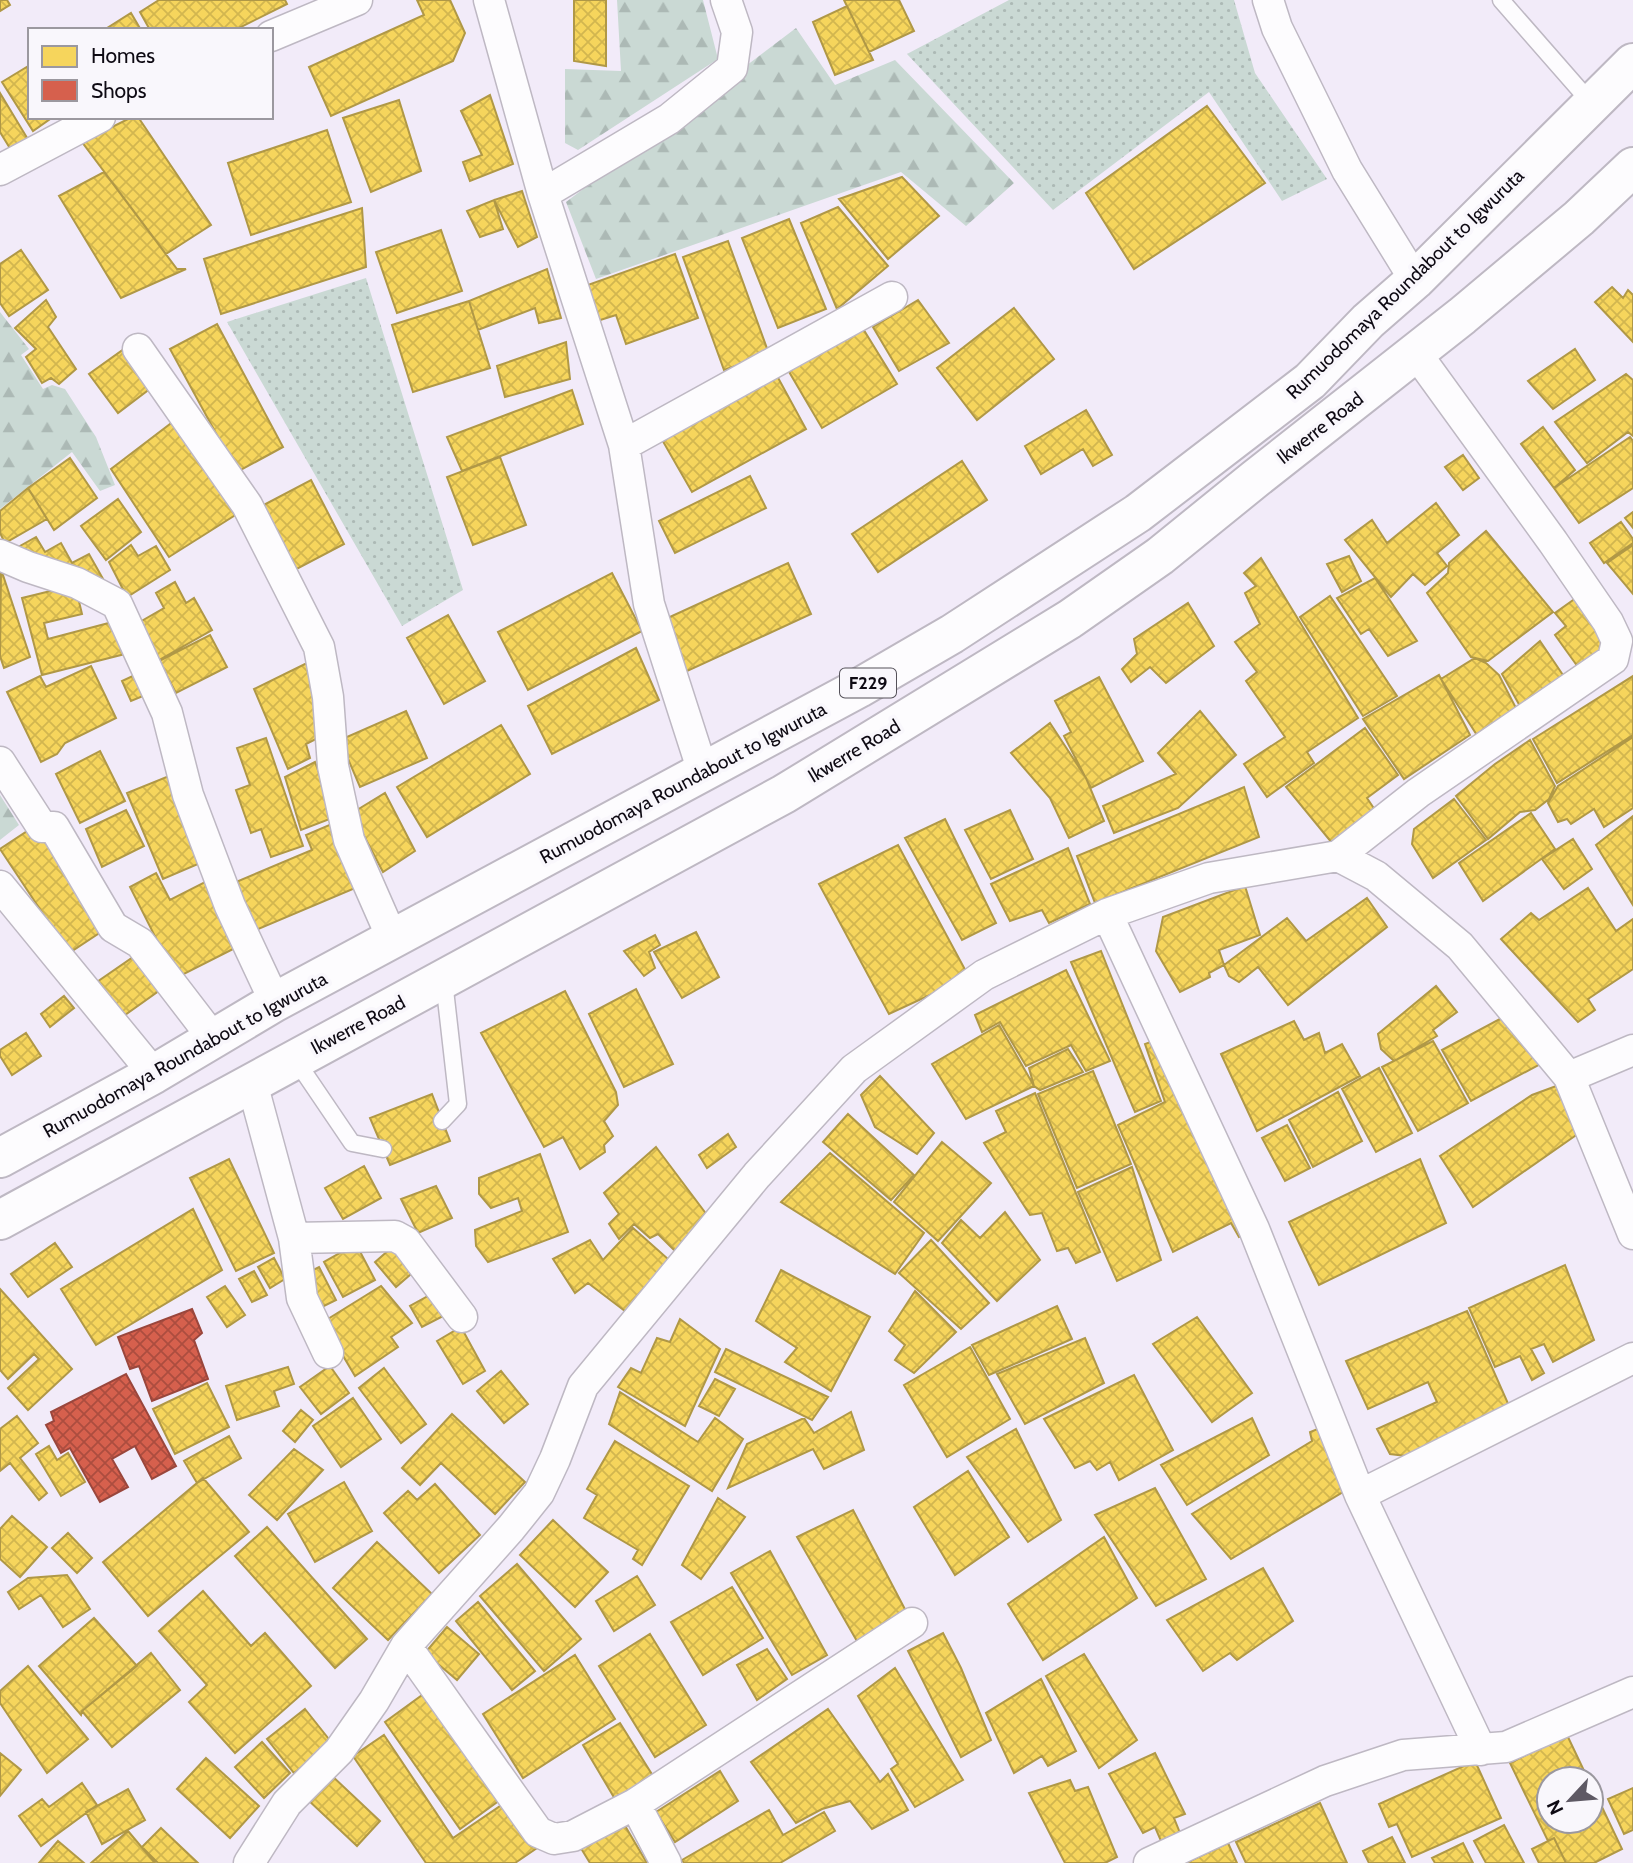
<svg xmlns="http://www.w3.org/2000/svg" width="1633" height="1863" viewBox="0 0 1633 1863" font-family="Cabin,sans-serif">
  <defs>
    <pattern id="grass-dots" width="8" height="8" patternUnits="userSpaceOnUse" patternTransform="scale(1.75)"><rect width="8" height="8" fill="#cad9d4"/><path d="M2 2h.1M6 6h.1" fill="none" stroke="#acb9b5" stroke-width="1.8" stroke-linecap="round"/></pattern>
    <pattern id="forest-firs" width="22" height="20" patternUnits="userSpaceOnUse" patternTransform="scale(1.75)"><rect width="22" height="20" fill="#cad9d4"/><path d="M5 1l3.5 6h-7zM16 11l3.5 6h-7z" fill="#acb9b5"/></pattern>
    <pattern id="homes-cross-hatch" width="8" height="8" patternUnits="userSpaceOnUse" patternTransform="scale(1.75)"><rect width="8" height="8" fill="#f6d55c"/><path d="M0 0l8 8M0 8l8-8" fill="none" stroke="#d2b64f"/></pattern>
    <pattern id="shops-cross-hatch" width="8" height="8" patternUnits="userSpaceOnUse" patternTransform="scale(1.75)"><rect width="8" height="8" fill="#d6604d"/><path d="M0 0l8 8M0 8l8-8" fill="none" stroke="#ac4d3f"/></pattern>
  </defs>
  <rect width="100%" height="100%" fill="#f2ebf9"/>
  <!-- grass -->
  <path fill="url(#grass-dots)" d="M1009,0H1234L1255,73L1327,179L1282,201L1209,92L1053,210L907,54Z
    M366,278L463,590L402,626L227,322Z"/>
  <!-- forest -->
  <path fill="url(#forest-firs)" d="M617,0H703L718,59L578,150L565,143V69L621,71Z
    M796,28L835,85L895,60L1014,183L966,226L901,172L596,279L566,202Z
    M0,312L29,349L21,355L43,389L52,385L65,389L96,437L115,485L100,491L72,452L0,509Z
    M0,795L19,825L0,840Z"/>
  <!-- homes -->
  <path fill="url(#homes-cross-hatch)" stroke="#b09846" stroke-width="2" d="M0,0H7L10,5L0,11Z
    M159,0H285L287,4L235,30H150L140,12Z
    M417,0H450L465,33L453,61L331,116L309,67L424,15Z
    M574,0H606V66L574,61Z
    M844,0H899L914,31L869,52Z
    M847,6L873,60L835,75L813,22Z
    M131,13L141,30H104Z
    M30,65V117H53L33,131L2,82Z
    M0,93L29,141L11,150L0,132Z
    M490,95L513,164L470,181L463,162L482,155L461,111Z
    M399,100L421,171L371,192L343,118Z
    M1207,106L1265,183L1134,269L1086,193Z
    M132,117H138L211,225L166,254L82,142Z
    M327,130L351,202L251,235L228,163Z
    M104,172L177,269H186L121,298L59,196Z
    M902,177L939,216L888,259L839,199Z
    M522,191L537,237L518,247L494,200Z
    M494,200L503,229L480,237L467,211Z
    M838,207L888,266L837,309L801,223Z
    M362,208L366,267L221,314L204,259Z
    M789,219L826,309L778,328L742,238Z
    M441,230L462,291L397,313L376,252Z
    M728,241L769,354L724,370L683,257Z
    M21,250L48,290L9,316L0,303V264Z
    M675,254L698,318L626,344L616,315L594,322L582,287Z
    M547,269L561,318L539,323L535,308L478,330L469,301Z
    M1612,287L1623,298L1628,290L1633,295V342L1595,302Z
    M46,300L56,317L48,327L76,369L59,384L51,378L42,383L26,357L36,349L15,328Z
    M918,300L949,343L899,371L873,327Z
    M469,301L490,368L413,392L392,325Z
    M1014,308L1054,359L977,420L937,368Z
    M217,324L283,447L237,472L170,349Z
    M862,327L897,384L822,428L788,370Z
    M566,342L570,379L505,397L497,366Z
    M124,349L151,388L118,413L89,374Z
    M1575,349L1595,380L1553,409L1528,381Z
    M776,374L806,429L692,492L661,438Z
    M1626,374L1633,380V436L1628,432L1587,463L1555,422Z
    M572,390L583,424L462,471L447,437Z
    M1086,410L1112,455L1093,466L1083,449L1041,474L1025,446Z
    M174,421L237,514L169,557L111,469Z
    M1543,427L1575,470L1554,488L1521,444Z
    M1630,437L1633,441V488L1579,523L1554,488Z
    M1463,455L1479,478L1463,490L1445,467Z
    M500,457L526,525L473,545L447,477Z
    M70,458L97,498L54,530L28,488Z
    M962,461L987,500L878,572L852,534Z
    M750,476L766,508L675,553L659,521Z
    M311,480L344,544L291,572L258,508Z
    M28,488L47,519L5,543L0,533V511Z
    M118,499L141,532L106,560L81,526Z
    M1436,503L1459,535L1437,553L1447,566L1425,585L1413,574L1391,597L1345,540L1372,520L1387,543Z
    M1633,512V528L1625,518Z
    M1621,522L1633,539V543L1604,563L1590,543Z
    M1486,531L1553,612L1488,661L1471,657L1427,593L1448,573L1449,563Z
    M36,537L45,552L61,543L72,563L89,554L107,586L11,551Z
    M131,545L138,556L156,546L170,570L127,597L109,562Z
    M1633,545V594L1607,563Z
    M1349,556L1361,581L1342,592L1327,564Z
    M1261,558L1358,718L1307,752L1314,763L1267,797L1244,764L1285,737L1246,681L1257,672L1235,642L1260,624L1245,593L1256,586L1244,573Z
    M788,563L811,614L685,672L661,621Z
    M1,569L30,657L4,668L0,656Z
    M612,573L642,631L528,690L498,632Z
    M1375,578L1417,641L1388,656L1369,629L1361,634L1337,598Z
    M175,582L186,603L194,598L212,630L159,660L138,623L164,608L156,593Z
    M75,585L82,614L44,623L48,639L120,620L129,653L42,675L22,598Z
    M1583,593L1611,656L1583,674L1555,635L1566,626L1555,613Z
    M1330,596L1397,696L1363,716L1300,617Z
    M1188,603L1214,646L1166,683L1150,667L1131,682L1122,669L1137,654L1134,639Z
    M448,615L485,681L444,704L407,638Z
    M210,635L227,667L176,693L159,661Z
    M1540,641L1569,684L1525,715L1502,674Z
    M636,648L659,700L552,754L528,706Z
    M1475,658L1486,663L1499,675L1518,712L1482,743L1441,679Z
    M307,663L322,736L306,744L310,758L288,769L254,689Z
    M91,666L116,718L65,743L57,754L41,762L7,692L40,676L46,687Z
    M139,673L148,694L131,701L122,681Z
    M1439,675L1470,735L1404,779L1363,719Z
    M1633,676V735L1557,783L1533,739Z
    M1099,677L1143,761L1091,788L1064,736L1071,732L1055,701Z
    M406,711L427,758L360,787L340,740Z
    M1200,711L1236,755L1178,808L1114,833L1103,806L1176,774L1158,753Z
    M1050,723L1086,778L1104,821L1069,838L1050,798L1011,753Z
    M501,725L530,774L427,837L397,787Z
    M1365,728L1398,775L1367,798L1379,816L1337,849L1286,787Z
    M1633,737V808L1604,827L1594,809L1571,824L1567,819L1558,822L1548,803L1558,786Z
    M266,738L303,846L271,857L261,829L251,833L236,790L250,785L237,748Z
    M1530,740L1555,786L1549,799L1535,810L1520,812L1488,839L1456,796L1495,764Z
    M100,751L125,801L80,823L56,774Z
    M315,762L335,817L301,830L285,777Z
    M169,776L205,861L163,879L127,793Z
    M1244,787L1259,837L1095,903L1077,856Z
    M385,793L415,851L383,872L352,813Z
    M1454,799L1486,840L1433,878L1412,844L1414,829Z
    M126,810L144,846L102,867L86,829Z
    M1010,810L1033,859L991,879L965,830Z
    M1531,813L1555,849L1483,901L1459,863Z
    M1633,816V905L1596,845Z
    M945,819L996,923L962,940L905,838Z
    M334,823L360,886L256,930L236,882L312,850L306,835Z
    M35,826L104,930L69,953L0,849Z
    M1573,839L1592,869L1564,889L1542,859Z
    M898,845L969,977L889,1014L819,884Z
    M1068,848L1090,904L1049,923L1042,910L1010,921L991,884Z
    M156,873L170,900L209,880L241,945L176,978L130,887Z
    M1245,886L1260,935L1219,950L1224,965L1209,973L1210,977L1180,992L1156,951L1163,917Z
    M1588,888L1616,931L1633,919V969L1588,999L1595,1010L1578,1022L1501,939L1531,913L1539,920Z
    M1367,898L1387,927L1288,1005L1258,967L1239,982L1229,976L1224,965L1287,918L1306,941Z
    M696,932L719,977L682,998L654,952Z
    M655,935L660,945L649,952L655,968L644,976L624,951Z
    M1101,951L1161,1101L1135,1112L1071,962Z
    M139,953L163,988L118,1020L94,984Z
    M1066,970L1110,1061L1086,1071L1071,1045L1026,1066L1000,1022L982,1032L975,1015Z
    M1436,986L1457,1012L1433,1030L1437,1036L1394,1061L1381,1049L1378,1034Z
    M636,989L673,1064L624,1087L589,1014Z
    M565,991L616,1092L618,1105L604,1121L613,1136L604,1145L605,1152L580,1169L563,1137L544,1147L481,1033Z
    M64,996L74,1008L50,1027L41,1014Z
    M1511,1013L1548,1060L1471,1101L1442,1050Z
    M1294,1021L1304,1040L1319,1033L1325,1053L1342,1044L1360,1076L1257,1131L1221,1054Z
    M999,1025L1034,1086L966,1119L932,1064Z
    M26,1033L41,1056L12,1075L0,1056V1050Z
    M1161,1038L1250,1233L1239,1237L1231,1223L1173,1252L1118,1125L1165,1102L1145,1044Z
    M1433,1041L1468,1103L1418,1131L1382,1067Z
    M1068,1049L1083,1072L1040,1090L1034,1086L1029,1068Z
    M1379,1068L1412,1133L1376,1152L1342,1089Z
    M1093,1071L1131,1164L1077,1188L1038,1094Z
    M880,1076L934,1133L917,1154L875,1127L861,1095Z
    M1567,1082L1585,1129L1473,1207L1440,1156L1532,1095Z
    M1338,1092L1362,1141L1313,1167L1289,1120Z
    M1035,1093L1100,1252L1076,1263L1068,1248L1057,1251L1042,1213L1030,1215L984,1143L1006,1132L996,1111Z
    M432,1094L450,1141L390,1165L370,1118Z
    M848,1114L914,1175L891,1200L823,1142Z
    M1287,1125L1310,1168L1285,1181L1262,1138Z
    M728,1134L736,1147L707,1168L699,1155Z
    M942,1142L991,1183L938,1241L894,1202Z
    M656,1147L713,1223L684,1260L658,1234L650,1238L634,1224L619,1239L609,1224L619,1214L604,1193Z
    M830,1153L924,1233L895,1274L781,1202Z
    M540,1154L568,1232L488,1262L476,1246L475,1230L522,1211L518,1198L491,1208L479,1194V1178Z
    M229,1159L274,1253L236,1271L190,1178Z
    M1420,1159L1446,1223L1319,1285L1289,1222Z
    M364,1166L381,1198L343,1219L325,1188Z
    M1132,1167L1161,1260L1117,1281L1078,1192Z
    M436,1186L452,1218L418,1233L401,1199Z
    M193,1209L222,1270L96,1345L61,1289Z
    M1005,1212L1040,1260L997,1301L942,1243L961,1220L980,1238Z
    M633,1228L677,1267L634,1318L588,1283L575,1293L553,1259L590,1240L603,1260Z
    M931,1240L989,1303L961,1329L899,1273Z
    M55,1243L72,1267L28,1297L11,1274Z
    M397,1243L418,1268L396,1287L375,1262Z
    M356,1244L375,1280L343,1297L324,1262Z
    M274,1258L285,1279L270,1288L258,1267Z
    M1565,1265L1594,1340L1553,1362L1544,1344L1531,1349L1544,1373L1532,1380L1520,1356L1495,1367L1469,1308Z
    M319,1267L336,1300L320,1308L303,1275Z
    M781,1270L870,1317L831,1391L785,1362L797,1348L756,1321Z
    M254,1271L267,1295L252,1302L239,1279Z
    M225,1286L245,1315L227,1327L207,1297Z
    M381,1286L412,1323L391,1337L398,1347L355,1376L323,1322Z
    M0,1289L72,1369L28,1410L8,1388L39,1359L34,1354L8,1379L0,1370Z
    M437,1291L449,1313L422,1327L410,1306Z
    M915,1291L956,1332L914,1373L895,1360L905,1345L889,1331Z
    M1057,1306L1072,1339L989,1375L972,1345Z
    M1467,1311L1510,1408L1414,1457L1390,1454L1377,1429L1437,1402L1428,1382L1368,1409L1346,1361Z
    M1197,1317L1252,1393L1212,1422L1153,1344Z
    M680,1319L720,1349L685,1426L618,1387L631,1368L641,1373L657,1338L670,1342Z
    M461,1327L485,1371L463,1384L437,1341Z
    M1085,1338L1104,1383L1025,1424L997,1374Z
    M970,1347L1010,1419L947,1457L904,1385Z
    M726,1349L828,1397L812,1420L715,1372Z
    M330,1366L349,1393L321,1414L300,1387Z
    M288,1367L294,1384L274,1391L279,1406L237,1420L226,1386Z
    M384,1368L426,1424L401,1443L359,1388Z
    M501,1371L528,1404L504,1423L477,1391Z
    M1134,1375L1173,1450L1119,1480L1110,1462L1097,1470L1090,1461L1075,1468L1044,1419Z
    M715,1379L735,1389L719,1416L699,1406Z
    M207,1383L229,1427L175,1454L153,1409Z
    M620,1392L698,1442L715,1418L743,1439L712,1491L609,1424Z
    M353,1398L381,1439L341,1467L313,1426Z
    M301,1410L313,1420L295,1442L283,1431Z
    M851,1412L864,1450L824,1469L813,1449L728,1488L747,1444L804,1418L814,1433Z
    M452,1414L525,1482L495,1514L441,1463L420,1485L402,1468Z
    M17,1416L38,1443L20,1458L47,1493L39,1500L10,1463L0,1471V1429Z
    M1252,1418L1269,1455L1187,1505L1161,1465Z
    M1325,1426L1348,1489L1231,1559L1192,1514L1312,1441L1310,1432Z
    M1016,1429L1061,1520L1028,1542L967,1457Z
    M229,1436L241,1458L197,1483L184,1461Z
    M615,1441L689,1486L642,1565L633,1559L638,1550L584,1518L597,1495L587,1489Z
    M49,1446L57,1460L68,1453L85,1482L61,1496L36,1454Z
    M294,1449L323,1470L277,1520L249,1495Z
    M968,1471L1009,1537L955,1575L914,1507Z
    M203,1478L249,1532L148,1616L103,1562Z
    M344,1482L372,1531L315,1562L288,1514Z
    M435,1484L480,1535L439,1573L384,1513L408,1491L417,1500Z
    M1155,1488L1206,1579L1156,1606L1095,1515Z
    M718,1498L745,1517L701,1579L682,1565Z
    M853,1510L909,1617L861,1648L797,1537Z
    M12,1516L47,1547L20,1577L0,1559V1529Z
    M553,1520L608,1572L575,1607L520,1555Z
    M267,1527L367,1639L335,1668L235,1556Z
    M68,1533L92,1558L77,1573L52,1548Z
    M1104,1537L1137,1598L1043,1660L1008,1604Z
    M377,1542L432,1594L388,1640L333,1588Z
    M770,1551L827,1655L792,1675L731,1573Z
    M517,1564L581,1639L544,1671L480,1596Z
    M1263,1568L1293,1621L1237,1660L1230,1653L1203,1671L1167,1620Z
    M67,1575L90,1609L63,1627L41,1595L19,1609L8,1592L28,1578Z
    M637,1576L655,1605L614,1631L596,1601Z
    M732,1587L763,1638L703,1675L671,1622Z
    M203,1591L251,1646L265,1633L311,1686L235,1753L189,1702L207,1685L159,1631Z
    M478,1602L535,1671L512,1690L456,1621Z
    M94,1618L137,1666L82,1711L81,1715L39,1666Z
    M447,1627L479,1654L457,1680L425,1653Z
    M943,1633L961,1668L991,1740L961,1757L908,1651Z
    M650,1634L706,1725L655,1757L599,1666Z
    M767,1649L787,1679L757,1700L737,1665Z
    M151,1653L180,1690L112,1747L82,1711Z
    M1084,1654L1137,1740L1099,1768L1046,1676Z
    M575,1655L615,1719L523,1778L483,1714Z
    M28,1666L88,1739L47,1773L0,1703V1691Z
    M895,1668L963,1780L915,1807L891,1769L898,1764L858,1696Z
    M1041,1679L1076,1751L1048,1766L1042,1756L1014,1773L986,1713Z
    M425,1693L500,1800L460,1829L385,1722Z
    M305,1709L332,1743L294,1773L267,1739Z
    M828,1709L880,1782L888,1774L908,1810L872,1829L850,1801L822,1809L796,1823L751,1762Z
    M620,1723L653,1776L615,1799L583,1745Z
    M384,1735L453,1838L509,1800L540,1846L515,1863H426L353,1756Z
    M1567,1735L1588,1779H1549V1821H1591V1784L1622,1849L1594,1863H1566L1554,1838L1548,1841L1510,1763Z
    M262,1742L290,1773L264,1798L235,1767Z
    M0,1753L21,1770L0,1796Z
    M1155,1753L1185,1814L1174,1818L1180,1833L1161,1841L1155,1827L1143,1833L1109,1774Z
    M206,1758L259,1806L230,1838L177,1789Z
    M1475,1761L1501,1818L1412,1857L1397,1824L1389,1827L1379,1804Z
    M720,1771L738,1801L675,1842L656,1812Z
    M330,1774L380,1821L357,1846L307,1799Z
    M1070,1780L1075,1791L1088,1787L1117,1857L1105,1863H1065L1029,1793Z
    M82,1783L97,1805L41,1846L19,1816L42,1799L49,1807Z
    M1633,1788V1830L1624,1834L1608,1799Z
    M128,1789L145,1820L102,1844L86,1812Z
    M1320,1803L1347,1863H1246L1236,1842Z
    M769,1810L783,1835L824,1812L835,1831L780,1863H684L682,1860Z
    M621,1819L647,1863H590L579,1845Z
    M1504,1825L1524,1863H1486L1474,1841Z
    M161,1828L198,1863H158L142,1847Z
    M128,1831L155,1863H91Z
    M1392,1837L1405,1863H1369L1363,1851Z
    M1554,1838L1566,1863H1539L1532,1849Z
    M58,1841L84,1863H39Z
    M1228,1843L1237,1863H1186Z
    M1463,1843L1473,1863H1435L1432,1858Z"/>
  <!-- shops -->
  <path fill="url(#shops-cross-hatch)" stroke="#9a463c" stroke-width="2" d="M192,1309L202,1333L194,1340L208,1379L152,1401L139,1366L130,1369L118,1337Z
    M126,1374L176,1466L152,1479L135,1446L112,1459L128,1487L100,1502L70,1448L61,1453L46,1425L54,1421L51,1412Z"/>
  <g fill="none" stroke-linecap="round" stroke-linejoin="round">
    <!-- service casing -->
    <g stroke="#beb8c3" stroke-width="19">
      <path id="service" d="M1501,0L1592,104
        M295,1059L352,1143L383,1149
        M442,1121L458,1104L444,981"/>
    </g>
    <!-- minor casing -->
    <g stroke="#beb8c3" stroke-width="33">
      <path id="minor" d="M489,0L543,194L624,445L649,604L703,772
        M1268,0L1277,28L1347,170L1415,280
        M271,36L357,0
        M0,170L100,117
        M543,194L669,119L732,68L737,32L726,0
        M138,349L247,505L319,647L328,697L333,766L349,840L393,940
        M624,445L892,297
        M0,555L28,567L77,583L117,604L167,713L188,795L230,906L275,1002
        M0,762L42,827H54L113,927L140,943L213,1038
        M1338,856L1418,793L1613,659L1617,641L1608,622L1553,542L1416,353
        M0,886L154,1074
        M1107,914L1254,1229L1360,1495L1481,1750
        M1569,1077L1633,1234
        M252,1083L294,1238L302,1298L328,1353
        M294,1238L395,1236L406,1242L462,1317
        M1360,1495L1633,1358
        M406,1646L538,1832L554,1839L573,1836L635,1804L912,1623
        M635,1804L666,1863
        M249,1863L287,1803L339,1751L374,1701L406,1646L511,1528L539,1493L555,1459L583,1386L757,1175L854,1069L984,975L1107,914L1209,878L1338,856L1376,876L1460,946L1569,1077L1633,1050
        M1149,1863L1325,1781L1403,1755L1506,1747L1633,1692"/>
    </g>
    <!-- primary casing -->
    <g stroke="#beb8c3" stroke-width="42">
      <path id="primary" d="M0,1158L154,1074L275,1002L859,688L952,634L1138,513L1310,381L1368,321L1415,280L1633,63
        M0,1220L784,794L1070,619L1160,556L1255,479L1462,316L1579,218L1633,167"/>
    </g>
    <!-- service -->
    <use href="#service" stroke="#fdfcfe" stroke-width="16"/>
    <!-- minor -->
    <use href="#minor" stroke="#fdfcfe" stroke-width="30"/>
    <!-- primary -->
    <use href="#primary" stroke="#fdfcfe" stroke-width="38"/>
  </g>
  <g text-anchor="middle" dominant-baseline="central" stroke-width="7" stroke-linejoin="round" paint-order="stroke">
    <!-- shield labels -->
    <rect fill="#f9f7fc" stroke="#545159" stroke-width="2" x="840" y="668.5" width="56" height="29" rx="5"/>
    <g font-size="18" font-weight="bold" fill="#0e0a13">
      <text x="868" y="683">F229</text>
    </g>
    <!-- street labels -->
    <g font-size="19" fill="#0e0a13" stroke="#f9f7fc">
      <text transform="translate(1405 284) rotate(-44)">Rumuodomaya Roundabout to Igwuruta</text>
      <text transform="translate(1320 428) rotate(-38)">Ikwerre Road</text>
      <text transform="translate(854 751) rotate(-31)">Ikwerre Road</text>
      <text transform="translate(683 783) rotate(-28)">Rumuodomaya Roundabout to Igwuruta</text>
      <text transform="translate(358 1025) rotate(-28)">Ikwerre Road</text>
      <text transform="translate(185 1055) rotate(-29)">Rumuodomaya Roundabout to Igwuruta</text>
    </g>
  </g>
  <!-- legend -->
  <rect x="28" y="28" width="245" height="91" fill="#f9f7fc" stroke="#9b989f" stroke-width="2"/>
  <rect x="42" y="46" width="35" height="21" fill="#f6d55c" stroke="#9b989f" stroke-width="2"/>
  <text x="91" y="63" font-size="21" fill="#0e0a13">Homes</text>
  <rect x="42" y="80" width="35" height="21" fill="#d6604d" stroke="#9b989f" stroke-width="2"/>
  <text x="91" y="98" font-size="21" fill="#0e0a13">Shops</text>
  <!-- north arrow -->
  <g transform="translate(1570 1800) rotate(244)"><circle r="33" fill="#f9f7fc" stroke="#9b989f" stroke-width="2"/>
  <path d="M0-5L12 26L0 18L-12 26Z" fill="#5e5964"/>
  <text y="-10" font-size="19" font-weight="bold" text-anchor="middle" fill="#0e0a13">N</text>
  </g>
</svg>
